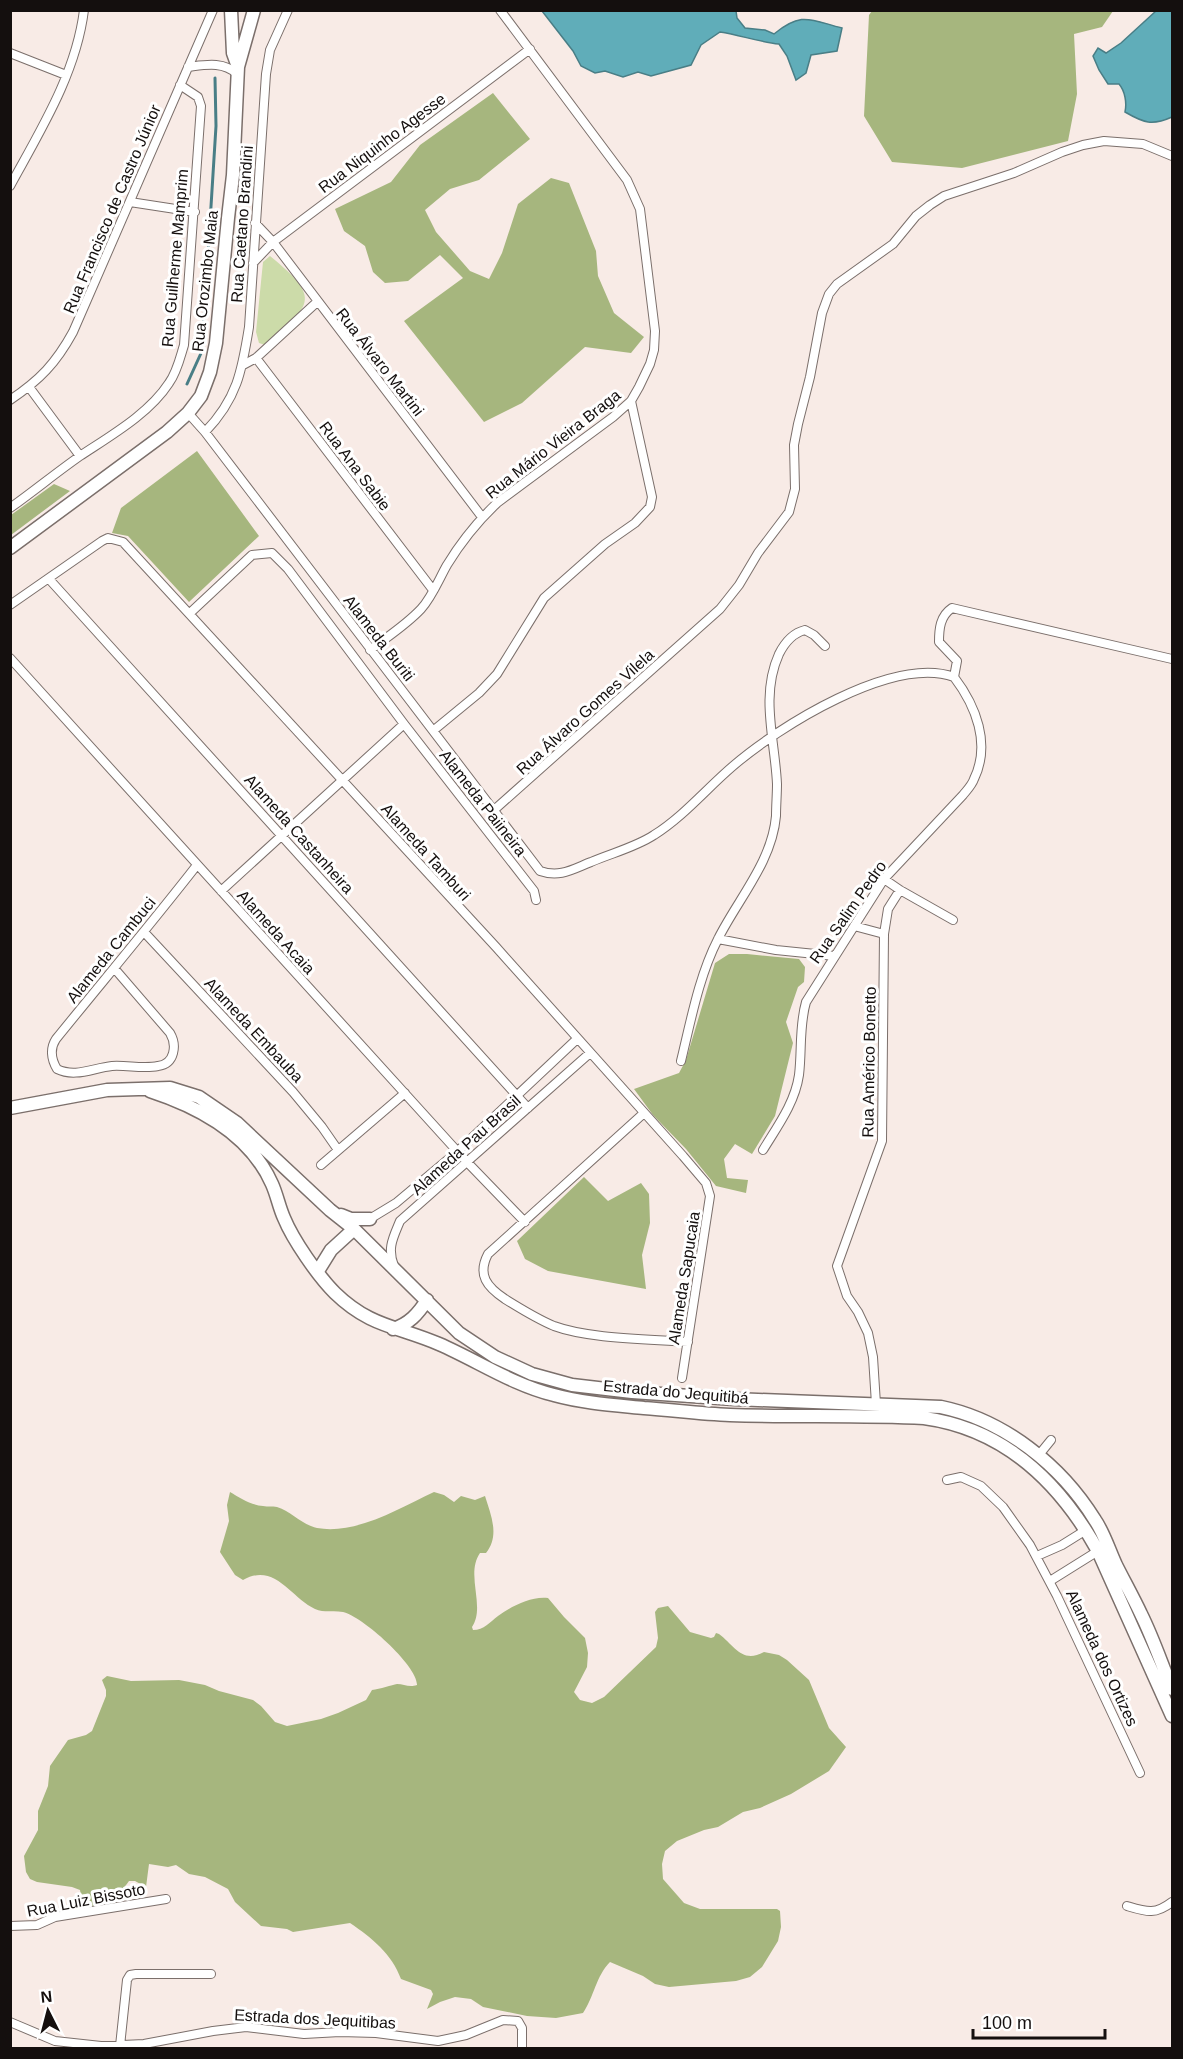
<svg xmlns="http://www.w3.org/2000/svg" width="1183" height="2059" viewBox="0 0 1183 2059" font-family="Helvetica,sans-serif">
  <rect width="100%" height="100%" fill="#f8ebe6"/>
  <!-- green -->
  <path fill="#ccdba9" d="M270,256C324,300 310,305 265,345L259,343L256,332L263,262Z"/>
  <!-- forest -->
  <path fill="#a6b67e" d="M872,11V10L1113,11L1102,27L1074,34L1077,94L1068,141L962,168L892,162L864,116L869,15Z
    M493,93L530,139L479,180L450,189L425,210L436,232L470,271L489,279L502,253L518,204L551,178L569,183L596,251L598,276L614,313L644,337L631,353L585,347L522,403L484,422L404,321L463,278L440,255L408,281L385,283L373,272L365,246L344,231L335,209L391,182L420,145Z
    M197,451L259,536L189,602L128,536L112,533L121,508Z
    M54,484L70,491L11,535V515Z
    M729,954H747L799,959L805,967L804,982L798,987L786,1022L793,1043L775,1116L752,1154L735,1144L724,1159L727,1178L748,1180L746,1193L716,1186L686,1149L653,1115L634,1089L679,1073L686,1060L715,963Z
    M584,1177L608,1201L641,1183L649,1194L650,1223L642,1255L646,1289L548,1271L525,1259L517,1241Z
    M230,1492C240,1498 251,1505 263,1506C268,1507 272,1506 277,1507C292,1512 301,1524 317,1528C356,1535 400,1508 434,1492L444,1495L454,1502L461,1496L475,1500L485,1496C491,1515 500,1536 486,1553H480C465,1575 486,1606 472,1627L473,1630C484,1630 490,1622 498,1616C512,1606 531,1596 548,1598L564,1617L585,1638L588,1653L587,1667L574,1692L580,1700L592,1703L604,1697L656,1647L658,1638L655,1612L658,1608L668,1606L690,1632L711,1638L714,1637L716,1633L719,1634C735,1646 742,1664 764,1652L779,1655L787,1660L809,1680L829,1728L846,1747L829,1771L791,1794L760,1808L743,1812L718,1827L704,1830L677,1841L665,1851L662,1864L663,1879L684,1903L700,1909H777L780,1911L781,1927L778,1941L762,1967L750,1977L736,1981L669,1987L655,1984L643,1976L610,1962C596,1976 594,1997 583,2013L556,2018L527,2016L483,2007L471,1999L455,1997L440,2002L427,2009L433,1994L431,1990L401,1979C392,1954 372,1938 350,1923L293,1932L287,1929L261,1926L235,1902L228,1889L205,1877L189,1874L176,1865L168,1867L149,1864L146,1887L135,1881H129C118,1898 83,1921 63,1917C70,1910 83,1902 80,1890L72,1887L37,1882L30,1879L26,1872L24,1856L38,1830V1811L48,1786L50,1766L68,1740L86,1735L92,1731L106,1696V1690L102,1680L107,1676L131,1681L179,1680L205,1685L219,1691L253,1700L261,1706L275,1722L287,1726L321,1719L338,1713L366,1700L372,1690C380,1689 392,1685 397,1684C404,1684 409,1688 417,1685C418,1666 362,1616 343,1612C334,1610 324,1613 315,1609C291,1598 275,1562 243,1580L235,1575L220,1552L229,1521L227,1505Z"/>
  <!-- water -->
  <path fill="#60adb9" stroke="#497e86" stroke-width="1.5" d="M542,11H736L737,18L745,28L765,30L774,34C802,11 810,20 842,28L837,51L811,55L806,73L796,80L787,56L779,44C759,42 740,35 720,32L701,45L691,65L651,76L638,72L623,77L605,71L595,73L581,66L573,51Z
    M1156,11H1172V117C1152,126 1144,123 1125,112C1127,103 1125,91 1119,84H1108L1099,70L1093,56L1098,48L1106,53L1121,43Z"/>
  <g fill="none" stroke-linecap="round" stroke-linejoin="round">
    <!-- stream -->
    <path stroke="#497e86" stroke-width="3" d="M187,384L202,351L216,126L215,78"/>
    <!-- minor casing -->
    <g stroke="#7b6f6b" stroke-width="10">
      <path id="minor" d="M10,53L66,75
        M188,67C205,65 223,61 237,74
        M10,186C40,131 76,74 84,10
        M130,202L195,212
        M255,223L273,242L482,517
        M253,263L273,242L530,49
        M256,358L433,590
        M243,365L256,358L317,302
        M29,387L80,456
        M10,400C40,380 56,363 73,332L213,10
        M188,413L205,432C316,579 429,724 540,871C560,878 573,869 591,862C612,853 636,847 654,835C684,816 706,789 733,766C778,727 893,655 954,677
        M205,432C237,399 242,371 249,327L266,74L270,50L288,10
        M10,508C34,491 57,472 80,456C110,436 149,414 169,383C177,372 180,358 184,345L201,106L198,97L180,85
        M49,579L528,1108
        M10,605L102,541L108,538L123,542L496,947L683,1156L706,1183L710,1196L682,1378
        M190,613L252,555L272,553L288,569L404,724L534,891L536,900
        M370,650C387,637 406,625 421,609C432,597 439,579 447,565C461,542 477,522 497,503L613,417L631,401L639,387L650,364L654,350L655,331L640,209L627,180L500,10
        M10,658L467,1162L525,1222
        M954,677L957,661L939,642C939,629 940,616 952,608L1172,659
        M434,730L479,693L497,674L544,598L605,544L635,523L650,507L652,497L631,401
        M494,810L720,609L739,585L758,553L789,512L795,489L794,445L798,424L810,377L822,313L829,294L837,284L893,244L916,216L930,205L944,196L1014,173L1062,152L1083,145L1104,141L1143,144L1172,156
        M884,879L900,890L953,920
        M221,891L404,724
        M854,926L884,934
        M144,932L293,1092L322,1127L338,1150
        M718,939L776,950L835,956
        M114,968L170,1033C177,1045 175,1064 158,1066C144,1069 127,1065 112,1066C93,1068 75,1078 57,1069C51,1059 50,1048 56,1039C103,981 151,924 197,865
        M681,1061C691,1020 699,976 718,939C738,899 772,862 776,816C776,806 777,794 777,784C775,740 760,696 779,654C785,642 793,633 805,630L814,635L825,646
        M644,1113L488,1254C477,1275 487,1287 505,1299C521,1309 537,1319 554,1326C589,1339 650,1339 688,1342
        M763,1150C777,1127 795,1103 799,1075C802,1051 799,1026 806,1002L884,879L963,795C967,790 972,785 974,779C991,744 976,706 954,677
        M321,1165L405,1093
        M368,1220L396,1203L458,1151L577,1039
        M394,1266C387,1248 393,1238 400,1221L590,1053
        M876,1404L873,1357L868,1333L858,1312L847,1296L837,1266L882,1141L884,934L888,909L900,890
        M1038,1456L1051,1440
        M947,1480L961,1477L981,1486L1003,1507L1030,1545L1057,1596L1140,1773
        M1037,1556L1062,1545L1086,1530
        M1050,1581L1098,1551
        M1127,1906C1147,1912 1155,1915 1172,1902
        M10,1926L37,1925L55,1917L166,1899
        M10,2022L55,2041L101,2046L144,2044L213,2031L246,2027L304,2034L340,2032L376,2033L438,2041L466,2035L503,2020L518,2021L522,2028V2048
        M120,2046L127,1980L130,1975L136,1974H211"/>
    </g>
    <!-- primary casing -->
    <g stroke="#7b6f6b" stroke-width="15">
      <path id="primary" d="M231,10L233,53L238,67
        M10,548L167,432L188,413L201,396L210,372L216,343L228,218L233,175L238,67L254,10
        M150,1091C199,1107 250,1134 272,1184C277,1195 279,1207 284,1218C293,1240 318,1276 335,1293C370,1327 397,1326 439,1344C478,1361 513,1385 554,1395C583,1403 614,1405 644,1408C673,1410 701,1414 730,1415C795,1417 860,1415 924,1418C1005,1429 1060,1483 1098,1551L1172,1716
        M10,1108L107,1090L170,1088L199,1097L237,1123L330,1210L354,1229L459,1333L495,1357L532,1374L572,1385L632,1392L734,1399L941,1407C1004,1420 1061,1465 1095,1520C1104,1533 1109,1550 1116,1565C1124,1581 1133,1597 1141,1614C1153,1638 1162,1665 1172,1689
        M341,1215L351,1219H370
        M318,1271L331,1250L354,1229
        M393,1329C409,1324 418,1314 427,1300"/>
    </g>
    <!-- minor -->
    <use href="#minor" stroke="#fff" stroke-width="8"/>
    <!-- primary -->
    <use href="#primary" stroke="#fff" stroke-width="12"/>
  </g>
  <g text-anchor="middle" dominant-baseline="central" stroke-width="6" stroke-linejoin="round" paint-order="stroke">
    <!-- street labels -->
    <g font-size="16" fill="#140f0e" stroke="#fff">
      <text transform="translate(382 143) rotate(-37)">Rua Niquinho Agesse</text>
      <text transform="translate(112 209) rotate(-67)">Rua Francisco de Castro Júnior</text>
      <text transform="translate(242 224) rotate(-86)">Rua Caetano Brandini</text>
      <text transform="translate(175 258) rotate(-85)">Rua Guilherme Mamprim</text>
      <text transform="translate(205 281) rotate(-84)">Rua Orozimbo Maia</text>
      <text transform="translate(380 362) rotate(52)">Rua Álvaro Martini</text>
      <text transform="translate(553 444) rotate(-38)">Rua Mário Vieira Braga</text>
      <text transform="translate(355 466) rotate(53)">Rua Ana Sabie</text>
      <text transform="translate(379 638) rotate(52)">Alameda Buriti</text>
      <text transform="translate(585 712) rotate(-42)">Rua Álvaro Gomes Vilela</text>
      <text transform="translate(483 803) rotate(52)">Alameda Paiineira</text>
      <text transform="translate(299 834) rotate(48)">Alameda Castanheira</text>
      <text transform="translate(426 852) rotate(48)">Alameda Tamburi</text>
      <text transform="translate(848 912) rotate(-55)">Rua Salim Pedro</text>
      <text transform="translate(276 932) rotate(48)">Alameda Acaia</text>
      <text transform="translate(111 950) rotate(-51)">Alameda Cambuci</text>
      <text transform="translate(254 1030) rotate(47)">Alameda Embauba</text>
      <text transform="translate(869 1062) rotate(-89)">Rua Américo Bonetto</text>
      <text transform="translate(466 1145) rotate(-42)">Alameda Pau Brasil</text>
      <text transform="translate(684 1278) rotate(-81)">Alameda Sapucaia</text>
      <text transform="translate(676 1392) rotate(5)">Estrada do Jequitibá</text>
      <text transform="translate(1102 1658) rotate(65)">Alameda dos Ortizes</text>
      <text transform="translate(86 1900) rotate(-11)">Rua Luiz Bissoto</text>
      <text transform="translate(315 2019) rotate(3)">Estrada dos Jequitibas</text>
    </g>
  </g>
  <!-- border -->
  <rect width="1183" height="2059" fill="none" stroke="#140f0e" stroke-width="24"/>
  <!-- north arrow -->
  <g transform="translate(48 2011) rotate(354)" stroke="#ffffff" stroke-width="4.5" paint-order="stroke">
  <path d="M0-4.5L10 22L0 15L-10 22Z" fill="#140f0e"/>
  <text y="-9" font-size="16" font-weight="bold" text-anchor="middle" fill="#140f0e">N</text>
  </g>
  <!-- scale -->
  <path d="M973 2029v9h132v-9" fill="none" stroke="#140f0e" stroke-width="3"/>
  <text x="982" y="2029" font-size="18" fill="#140f0e" stroke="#ffffff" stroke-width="4.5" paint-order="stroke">100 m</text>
</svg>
